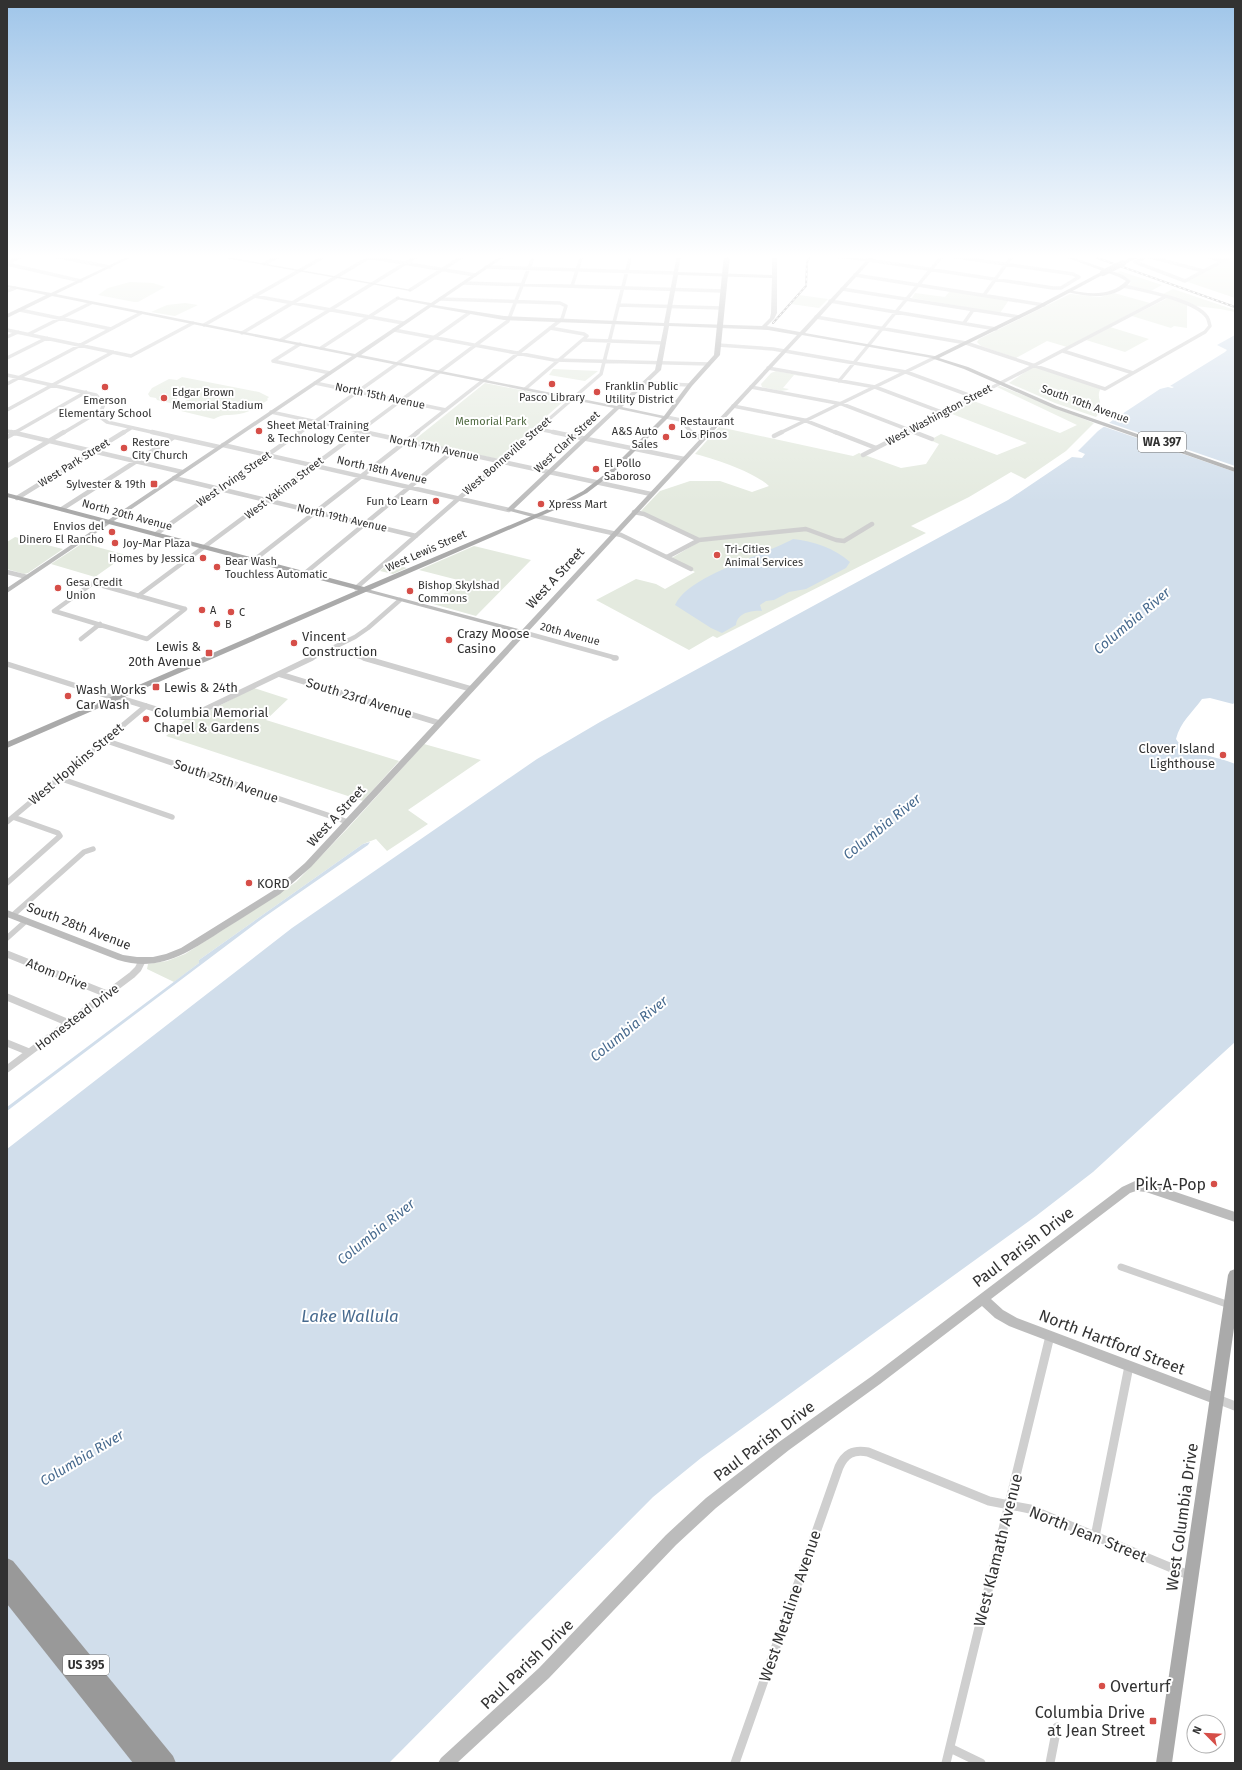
<svg xmlns="http://www.w3.org/2000/svg" width="1242" height="1770" viewBox="0 0 1242 1770" font-family="'Fira Sans',sans-serif">
  <rect width="100%" height="100%" fill="#fff"/>
  <!-- green -->
  <path fill="#e4eadf" fill-rule="evenodd" d="M1235,255V298L1185,281Z
    M1120,271L1162,285L1149,292L1129,286L1131,281L1124,276L1116,273Z
    M130,282L153,283L165,287L138,302H134L98,295L108,288Z
    M1173,289L1235,310V312L1220,309L1196,306L1161,295Z
    M950,291L1009,300L1000,313L912,298L915,293L945,297Z
    M1114,293L1150,303L1067,347L1047,341L1016,358L981,346L977,342L979,339L1070,294L1100,297Z
    M799,295L828,299L819,308L791,304Z
    M1168,298L1187,304V328L1174,326L1171,328L1132,316Z
    M185,303L198,305L175,316L151,312L167,305Z
    M1110,327L1149,339L1125,352L1086,340Z
    M1035,367L1101,388C1094,399 1107,405 1096,417L1055,403L1009,383L1028,370Z
    M553,369L598,371L585,381L549,375Z
    M776,371L815,378L794,375L783,388L789,389L787,390L781,391L762,387L761,384L771,373Z
    M182,377L259,392L269,397L267,399L268,400C259,406 251,412 239,414C229,416 224,413 214,419L181,411L188,407L157,400L156,398L150,397L148,394L152,388L169,379L177,380ZM193,389L203,390L184,402L177,399L178,395Z
    M485,383L566,399L498,459L413,441Z
    M1000,386L1094,423L1066,451L1025,479L1011,472L969,497L911,526L926,533L717,638L713,636L689,650L596,600L636,579L656,584L665,589L695,572L670,559L702,540L641,511L660,491L690,481H720L752,492L769,486C756,473 713,458 695,454L719,427L853,456L859,453L901,468L926,464L939,444L930,440L941,434L997,455L1027,443L947,412L971,400L1060,433L1077,425L997,387Z
    M15,537L63,549L28,573L24,574L7,569V542Z
    M83,543L126,555L95,577L51,564Z
    M474,546L531,560L476,616L433,604L458,580L419,570Z
    M389,563L407,568L393,574L380,571Z
    M254,688L288,699L266,720L399,761L363,801L166,736L185,720L193,719Z
    M424,744L481,760L408,810L428,824L387,851L376,839L363,844L199,960V963L174,982L147,969L148,964L167,961L185,954L268,901L296,882L348,828Z"/>
  <!-- water -->
  <path fill="#d1deeb" d="M1235,335V649L1234,651L1235,653V702L1233,704L1210,698L1202,699C1193,712 1180,722 1176,739C1183,753 1221,757 1235,764V1042L1093,1172L1036,1216L701,1458L653,1497L389,1763H7V1149L292,928L537,759L600,722L1008,500L1072,457L1082,458L1085,454L1078,451L1098,431L1113,420L1160,389L1168,387L1172,388L1174,387L1170,386L1225,352L1227,350L1217,345Z
    M793,539C813,541 834,548 850,562L846,568L806,589L789,592L774,600L766,601L760,605L762,611C752,610 737,613 736,625L722,633L711,628L675,605C688,575 763,556 793,539Z
    M370,842L368,845L263,918L7,1111V1107L199,963V960L363,844Z"/>
  <!-- pier -->
  <path fill="#fff" d="M1107,422L1235,466V472L1102,426Z"/>
  <g fill="none" stroke-linecap="round" stroke-linejoin="round">
    <!-- street-far4 -->
    <path stroke="#cfcfcf" stroke-width="3.5" d="M49,255L110,267
      M356,255L475,275
      M1150,255L1135,262L1185,281L1234,255
      M1202,255L1223,261
      M1147,256L1203,271
      M229,258L235,255
      M869,260L1053,288H1061L1079,277L1073,274L943,255
      M7,263L25,255
      M7,264L81,281
      M264,264L281,255
      M486,267L675,273
      M855,275L1044,305
      M464,283L723,291
      M572,286L582,255
      M842,289L1019,317
      M410,290L465,255
      M7,291L15,288
      M984,295L1013,255
      M254,296L403,323
      M830,301L996,329
      M618,305L722,308
      M20,310L111,329
      M816,317L966,343L1105,389L1205,332L1210,326C1209,323 1209,320 1207,317C1195,300 1145,291 1124,286
      M964,323L973,310
      M204,325L327,255
      M7,330L131,356L193,323
      M394,330L554,360L709,364
      M242,333L373,255
      M29,334L91,303
      M7,337L18,332
      M281,340L419,255
      M583,340L664,343
      M718,345L773,349L906,372L974,397
      M321,348L398,298
      M1063,351L1133,373
      M7,358L47,338
      M273,361L330,373
      M273,361L300,344
      M768,368L875,387L944,413
      M7,375L96,395L104,404L99,416L107,422L156,433
      M839,381L943,255
      M315,383L446,410
      M645,383L690,385
      M7,384L141,313
      M751,387L842,404L917,433
      M525,389L587,336L584,334L550,328
      M733,406L804,420L837,433
      M7,410L113,352
      M271,412L368,433
      M666,417L681,420L692,433
      M538,429L558,433
      M7,431L16,433
      M14,433L86,392
      M63,433L100,411
      M123,433L131,428
      M299,433L469,313
      M357,433L508,321L534,255
      M416,433L562,319L566,306L560,303L440,299
      M533,433L601,374L631,255
      M780,433L934,358
      M905,433L1165,297"/>
    <!-- street-far3 -->
    <path stroke="#cfcfcf" stroke-width="4.5" d="M11,432L182,472
      M152,432L219,447
      M364,432L651,494
      M553,432L684,459
      M691,432L702,439
      M835,432L876,448
      M914,432L932,439
      M774,436L782,432
      M7,437L16,432
      M223,445L509,510
      M863,455L907,432
      M7,466L64,432
      M174,478L416,536
      M17,498L124,432
      M62,509L174,437
      M634,512L644,514L699,540L806,529L836,540L844,541L872,524
      M536,516L621,535L691,569
      M156,534L300,432
      M667,557L699,540
      M254,560L418,432
      M7,572L27,577
      M304,574L452,452
      M356,588L535,432
      M138,596L359,432
      M54,611L147,639L185,609
      M54,611L93,583L185,609
      M522,632L616,658
      M81,639L100,624
      M332,648L368,659
      M310,659L355,637L368,628L400,600"/>
    <!-- street-far2 -->
    <path stroke="#cfcfcf" stroke-width="5.5" d="M364,658L471,689
      M614,658H616
      M7,664L108,696L123,699L181,717H189L312,658
      M279,674L439,723
      M104,740L348,822
      M59,778L172,817
      M7,822L146,706
      M7,883L60,836L58,833L13,817
      M13,915L84,852L93,849
      M7,938L26,921"/>
    <!-- street-far1 -->
    <path stroke="#cfcfcf" stroke-width="7" d="M7,954L107,994
      M7,997L69,1023
      M7,1043L29,1052
      M7,1069L132,975L138,969L142,961
      M1121,1267L1235,1307"/>
    <!-- street -->
    <path stroke="#cfcfcf" stroke-width="9" d="M1217,1399L1235,1406
      M1095,1537L1129,1366
      M950,1748L981,1763
      M735,1763L839,1467C845,1454 853,1449 868,1452L989,1501L1030,1509L1191,1576
      M946,1763L1050,1336
      M1050,1763L1057,1727"/>
    <!-- secondary -->
    <path fill="#bcbcbc" fill-rule="evenodd" d="M131,255H136L56,294L355,354L428,305L396,299V297L431,303L502,255H507L434,305L504,316L664,323L677,255H681L678,272L772,275V255L838,256L868,259L872,255H876L805,333L940,357L937,359L802,335L311,867L280,894C261,906 242,918 223,930C189,952 160,973 118,960L7,917V910L123,955L137,957H153L166,954L181,948L274,890L305,863L519,633L363,591V589H367L522,630L797,335L768,330L669,326L661,370L622,407L669,417L666,419L619,409L514,509L538,515V517L536,518L506,510L614,408L357,357L7,593V588L352,356L52,296L7,318V314L46,295L7,287V285L51,293ZM777,256L838,258L866,261L800,332L767,326L774,319L777,313ZM678,275L772,278L771,313L770,318L762,326L669,323ZM431,307L504,320L664,326L655,370L617,406L361,355Z
      M208,255H217L412,290L410,291Z
      M1060,255H1066L1123,275L1131,281C1116,301 1088,297 1067,292V290H1069C1089,294 1110,297 1126,281L1119,277Z
      M1135,1181L1146,1182L1235,1212V1222L1146,1192L1136,1191L1130,1193L991,1299L1003,1310L1017,1318L1221,1395L1223,1399L1221,1403L1217,1405L1009,1326L995,1318L982,1306L880,1384L789,1450L716,1508L676,1545L549,1678L457,1763H438L441,1758L539,1668L666,1535L706,1498L779,1442L872,1376L1122,1187Z"/>
    <!-- primary -->
    <path fill="#aaa" fill-rule="evenodd" d="M724,255H730L720,355L692,386L668,418L613,473L587,493L559,508L7,748V742L358,590L7,497V493L364,587L555,506L583,491L609,471L664,416L688,384L714,355Z
      M1136,255H1143L1125,264L1120,263Z
      M1101,272L1106,273L1039,309L939,358L968,367L1057,406L1235,468V472L1053,408L964,369L931,358L1035,307Z
      M1235,1269V1321L1172,1763H1156L1228,1275L1230,1271Z"/>
    <!-- highway -->
    <path fill="#999" fill-rule="evenodd" d="M7,1558L13,1561L173,1756L176,1763H133L7,1604Z"/>
    <!-- rail casing -->
    <g stroke="#878787" stroke-width="2">
      <path id="rail" d="M1089,255L1235,307
        M773,323L806,286L807,263L810,255"/>
    </g>
    <!-- rail -->
    <use href="#rail" stroke="#fff" stroke-width="1" stroke-dasharray="2.5" stroke-linecap="butt"/>
    <!-- primary-bridge -->
    <path stroke="#aaa" stroke-width="6" d="M1103,273L1123,263"/>
  </g>
  <!-- sky -->
  <linearGradient id="sky" x2="0" y2="1"><stop stop-color="#9fc5e9"/><stop offset="0.51" stop-color="#fff"/><stop offset="1" stop-color="#fff" stop-opacity="0"/></linearGradient>
  <rect width="1242" height="503" fill="url(#sky)"/>
  <!-- markers -->
  <g fill="#d64e48" stroke="#fff" stroke-width="1.5">
    <circle cx="552" cy="384" r="4"/>
    <circle cx="105" cy="387" r="4"/>
    <circle cx="597" cy="392" r="4"/>
    <circle cx="164" cy="398" r="4"/>
    <circle cx="672" cy="427" r="4"/>
    <circle cx="259" cy="431" r="4"/>
    <circle cx="666" cy="437" r="4"/>
    <circle cx="124" cy="448" r="4"/>
    <circle cx="596" cy="469" r="4"/>
    <rect x="150" y="480" width="8" height="8" rx="2"/>
    <circle cx="436" cy="501" r="4"/>
    <circle cx="541" cy="504" r="4"/>
    <circle cx="112" cy="532" r="4"/>
    <circle cx="115" cy="543" r="4"/>
    <circle cx="717" cy="555" r="4"/>
    <circle cx="203" cy="558" r="4"/>
    <circle cx="217" cy="567" r="4"/>
    <circle cx="58" cy="588" r="4"/>
    <circle cx="410" cy="591" r="4"/>
    <circle cx="202" cy="610" r="4"/>
    <circle cx="231" cy="612" r="4"/>
    <circle cx="217" cy="624" r="4"/>
    <circle cx="449" cy="640" r="4"/>
    <circle cx="294" cy="643" r="4"/>
    <rect x="205" y="649" width="8" height="8" rx="2"/>
    <rect x="152" y="683" width="8" height="8" rx="2"/>
    <circle cx="68" cy="696" r="4"/>
    <circle cx="146" cy="719" r="4"/>
    <circle cx="1223" cy="755" r="4"/>
    <circle cx="249" cy="883" r="4"/>
    <circle cx="1214" cy="1184" r="4"/>
    <circle cx="1102" cy="1686" r="4"/>
    <rect x="1149" y="1717" width="8" height="8" rx="2"/>
  </g>
  <g text-anchor="middle" dominant-baseline="central" stroke-width="4" stroke-linejoin="round" paint-order="stroke">
    <!-- far-poi labels -->
    <g font-size="11" fill="#323232" stroke="#fff" text-anchor="start">
      <text x="605" y="386">Franklin Public<tspan x="605" dy="13">Utility District</tspan></text>
      <text x="172" y="392">Edgar Brown<tspan x="172" dy="13">Memorial Stadium</tspan></text>
      <text x="552" y="397" text-anchor="middle">Pasco Library</text>
      <text x="105" y="400" text-anchor="middle">Emerson<tspan x="105" dy="13">Elementary School</tspan></text>
      <text x="680" y="421">Restaurant<tspan x="680" dy="13">Los Pinos</tspan></text>
      <text x="267" y="425">Sheet Metal Training<tspan x="267" dy="13">&amp; Technology Center</tspan></text>
      <text x="658" y="431" text-anchor="end">A&amp;S Auto<tspan x="658" dy="13">Sales</tspan></text>
      <text x="132" y="442">Restore<tspan x="132" dy="13">City Church</tspan></text>
      <text x="604" y="463">El Pollo<tspan x="604" dy="13">Saboroso</tspan></text>
      <text x="146" y="484" text-anchor="end">Sylvester &amp; 19th</text>
      <text x="428" y="501" text-anchor="end">Fun to Learn</text>
      <text x="549" y="504">Xpress Mart</text>
      <text x="104" y="526" text-anchor="end">Envios del<tspan x="104" dy="13">Dinero El Rancho</tspan></text>
      <text x="123" y="543">Joy-Mar Plaza</text>
      <text x="725" y="549">Tri-Cities<tspan x="725" dy="13">Animal Services</tspan></text>
      <text x="195" y="558" text-anchor="end">Homes by Jessica</text>
      <text x="225" y="561">Bear Wash<tspan x="225" dy="13">Touchless Automatic</tspan></text>
      <text x="66" y="582">Gesa Credit<tspan x="66" dy="13">Union</tspan></text>
      <text x="418" y="585">Bishop Skylshad<tspan x="418" dy="13">Commons</tspan></text>
      <text x="210" y="610">A</text>
      <text x="239" y="612">C</text>
      <text x="225" y="624">B</text>
    </g>
    <!-- far-street labels -->
    <g font-size="11" fill="#323232" stroke="#fff">
      <text transform="translate(380 396) rotate(12)">North 15th Avenue</text>
      <text transform="translate(1085 404) rotate(20)">South 10th Avenue</text>
      <text transform="translate(939 415) rotate(-28)">West Washington Street</text>
      <text transform="translate(567 442) rotate(-43)">West Clark Street</text>
      <text transform="translate(434 448) rotate(12)">North 17th Avenue</text>
      <text transform="translate(507 456) rotate(-41)">West Bonneville Street</text>
      <text transform="translate(74 463) rotate(-32)">West Park Street</text>
      <text transform="translate(382 470) rotate(13)">North 18th Avenue</text>
      <text transform="translate(234 479) rotate(-35)">West Irving Street</text>
      <text transform="translate(284 488) rotate(-37)">West Yakima Street</text>
      <text transform="translate(127 515) rotate(15)">North 20th Avenue</text>
      <text transform="translate(342 518) rotate(13)">North 19th Avenue</text>
      <text transform="translate(426 551) rotate(-24)">West Lewis Street</text>
      <text transform="translate(570 634) rotate(15)">20th Avenue</text>
    </g>
    <!-- far-park labels -->
    <g font-size="11" fill="#516b43" stroke="#fff">
      <text x="491" y="421">Memorial Park</text>
    </g>
    <!-- shield labels -->
    <g fill="#fff" stroke="#707070" stroke-width="1">
      <rect x="1138" y="432" width="48" height="20" rx="3"/>
      <rect x="63" y="1655" width="46" height="20" rx="3"/>
    </g>
    <g font-size="12" font-weight="bold" fill="#323232">
      <text x="1162" y="442">WA 397</text>
      <text x="86" y="1665">US 395</text>
    </g>
    <!-- street labels -->
    <g font-size="13" fill="#323232" stroke="#fff">
      <text transform="translate(555 578) rotate(-47)">West A Street</text>
      <text transform="translate(359 698) rotate(17)">South 23rd Avenue</text>
      <text transform="translate(76 764) rotate(-40)">West Hopkins Street</text>
      <text transform="translate(226 781) rotate(19)">South 25th Avenue</text>
      <text transform="translate(336 816) rotate(-47)">West A Street</text>
      <text transform="translate(79 926) rotate(21)">South 28th Avenue</text>
      <text transform="translate(57 974) rotate(22)">Atom Drive</text>
      <text transform="translate(77 1017) rotate(-37)">Homestead Drive</text>
    </g>
    <!-- poi labels -->
    <g font-size="13" fill="#323232" stroke="#fff" text-anchor="start">
      <text x="457" y="633">Crazy Moose<tspan x="457" dy="15">Casino</tspan></text>
      <text x="302" y="636">Vincent<tspan x="302" dy="15">Construction</tspan></text>
      <text x="201" y="646" text-anchor="end">Lewis &amp;<tspan x="201" dy="15">20th Avenue</tspan></text>
      <text x="164" y="687">Lewis &amp; 24th</text>
      <text x="76" y="689">Wash Works<tspan x="76" dy="15">Car Wash</tspan></text>
      <text x="154" y="712">Columbia Memorial<tspan x="154" dy="15">Chapel &amp; Gardens</tspan></text>
      <text x="1215" y="748" text-anchor="end">Clover Island<tspan x="1215" dy="15">Lighthouse</tspan></text>
      <text x="257" y="883">KORD</text>
    </g>
    <!-- water labels -->
    <g font-size="14" font-style="italic" fill="#476a8e" stroke="#fff">
      <text transform="translate(1132 621) rotate(-40)">Columbia River</text>
      <text transform="translate(882 827) rotate(-39)">Columbia River</text>
      <text transform="translate(629 1029) rotate(-39)">Columbia River</text>
      <text transform="translate(376 1232) rotate(-39)">Columbia River</text>
      <text transform="translate(82 1458) rotate(-31)">Columbia River</text>
    </g>
    <!-- near-poi labels -->
    <g font-size="16" fill="#323232" stroke="#fff" text-anchor="end">
      <text x="1206" y="1184">Pik-A-Pop</text>
      <text x="1110" y="1686" text-anchor="start">Overturf</text>
      <text x="1145" y="1712">Columbia Drive<tspan x="1145" dy="18">at Jean Street</tspan></text>
    </g>
    <!-- near-street labels -->
    <g font-size="16" fill="#323232" stroke="#fff">
      <text transform="translate(1023 1247) rotate(-37)">Paul Parish Drive</text>
      <text transform="translate(1112 1342) rotate(21)">North Hartford Street</text>
      <text transform="translate(764 1441) rotate(-37)">Paul Parish Drive</text>
      <text transform="translate(1182 1517) rotate(-82)">West Columbia Drive</text>
      <text transform="translate(1088 1534) rotate(22)">North Jean Street</text>
      <text transform="translate(998 1550) rotate(-76)">West Klamath Avenue</text>
      <text transform="translate(790 1606) rotate(-71)">West Metaline Avenue</text>
      <text transform="translate(527 1664) rotate(-44)">Paul Parish Drive</text>
    </g>
    <!-- near-water labels -->
    <g font-size="17" font-style="italic" fill="#476a8e" stroke="#fff">
      <text x="350" y="1316">Lake Wallula</text>
    </g>
  </g>
  <!-- border -->
  <rect width="1242" height="1770" fill="none" stroke="#323232" stroke-width="16"/>
  <!-- north arrow -->
  <g transform="translate(1206 1734) rotate(294)"><circle r="19" fill="#ffffff" stroke="#adadad"/>
  <path d="M0-3L7 15L0 10L-7 15Z" fill="#d64e48"/>
  <text y="-6" font-size="11" font-weight="bold" text-anchor="middle" fill="#323232">N</text>
  </g>
</svg>
